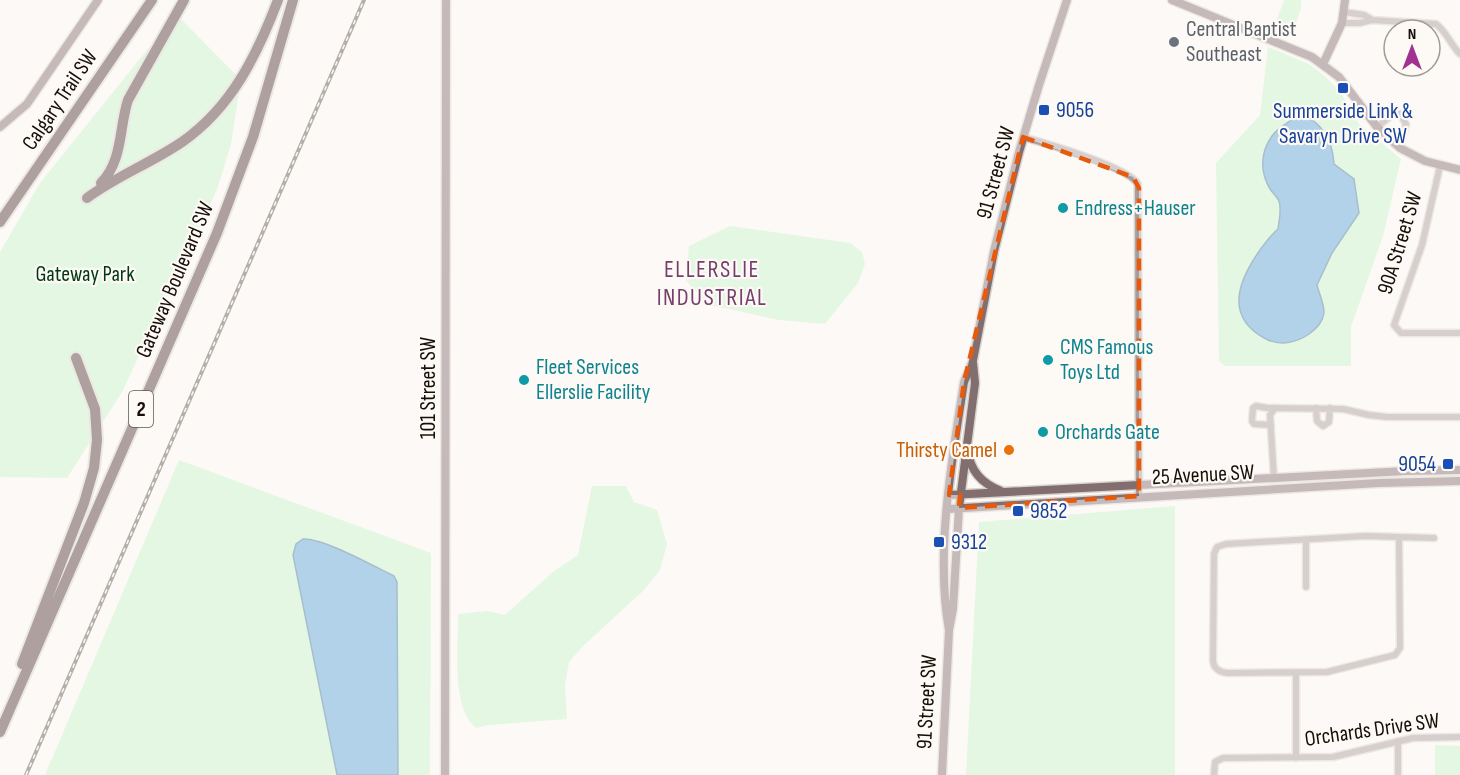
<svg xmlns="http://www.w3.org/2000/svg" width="1460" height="775" viewBox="0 0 1460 775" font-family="'Sofia Sans Condensed',sans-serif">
  <rect width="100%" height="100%" fill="#fdf9f5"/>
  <!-- green -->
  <path fill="#c4f4cc" d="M1284,0H1301V8L1291,37L1273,30Z
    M176,14L241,80L231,144L217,190L122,392L67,478L0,477V252L40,183Z
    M1268,47L1309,64L1326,77L1341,93L1359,124L1401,159L1383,236L1351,327V366H1225L1219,361L1216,163L1260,115Z
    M730,226L850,243L862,252L865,264L858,283L825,324L779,320L706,304L686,280L689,246Z
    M179,460L431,553L430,775H45Z
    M592,486H626L634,502L657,510L667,544L660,570L645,589L582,647L569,662L565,685L567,719L489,725L476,728C450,706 459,646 458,614L488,611L505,615L554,571L578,555Z
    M1175,506V775H966L979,522Z
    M1435,745L1460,746V775H1435Z"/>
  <!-- water -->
  <path fill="#56a2d9" stroke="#43769a" stroke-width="1.5" d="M1296,115C1320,116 1333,142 1334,164L1354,179L1359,213L1332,253L1317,285C1319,293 1324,304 1324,312C1323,322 1317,328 1309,334C1296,343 1280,346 1266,339C1224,317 1238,281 1260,250C1266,242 1270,236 1278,229C1279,220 1282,210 1279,201C1277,197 1273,193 1270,189C1260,172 1260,153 1272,136C1279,126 1289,124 1296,115Z
    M303,539C324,538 373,566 394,576L397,582L398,775H337L293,555L296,544Z"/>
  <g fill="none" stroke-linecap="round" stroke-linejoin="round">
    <!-- street casing -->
    <g stroke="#d8d4cf" stroke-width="9">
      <path id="street" d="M1344,12L1364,15L1371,19
        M1342,23H1360L1372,20L1436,24C1446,31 1451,45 1460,54
        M1377,127L1392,115L1400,114L1406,124L1400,148
        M1023,137C1045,143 1129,167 1138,184L1139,496
        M1440,166L1422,245L1394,325L1401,333H1460
        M1316,408L1317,421L1323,426L1329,422L1330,408
        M1271,425L1254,424L1252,421L1253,408L1256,406L1267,408L1343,409L1369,415L1387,417H1460
        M1274,478L1270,415L1275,408
        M1399,538L1400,648L1395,655L1327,672L1227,673C1219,672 1214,669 1213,661L1214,554L1217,547L1226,544L1365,536L1434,538
        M1306,587V540
        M1296,758V673
        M1214,775L1215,762L1223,758L1333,757L1413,738L1460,737
        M1398,775V741"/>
    </g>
    <!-- secondary casing -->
    <g stroke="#d8d4cf" stroke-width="11">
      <path id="secondary" d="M1172,0L1312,57L1339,77L1377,127L1400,148L1425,161L1460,170
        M1323,64L1342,23L1345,0
        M0,127L27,104L98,0
        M968,451C970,471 983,484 1001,491
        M949,495L1406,471L1460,470
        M948,509L1379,483L1460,481
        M949,630C935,553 952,459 964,382L973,360L994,251L1019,152L1039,85L1067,0
        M445,775L446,0
        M942,775L949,630L953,609L959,508L975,383L973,363"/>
    </g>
    <!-- highway casing -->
    <g stroke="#d8d4cf" stroke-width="14">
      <path id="highway" d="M101,183C123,161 119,127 128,100L184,0
        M87,198C117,176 151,163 182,142C232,107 257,55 278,0
        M0,222L152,0
        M22,664L84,503L94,468L97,440L95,409L76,358
        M0,732L217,233L253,137L293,0"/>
    </g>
    <!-- street -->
    <use href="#street" stroke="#a99b9c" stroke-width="6"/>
    <!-- secondary -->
    <use href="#secondary" stroke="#826e6f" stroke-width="8"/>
    <!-- highway -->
    <use href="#highway" stroke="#4d3436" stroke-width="10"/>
    <!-- rail casing -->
    <g stroke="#5b554f" stroke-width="4">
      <path id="rail" d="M26,775L364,0"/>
    </g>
    <!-- rail -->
    <use href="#rail" stroke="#fdf9f5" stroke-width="1.5" stroke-dasharray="4.5" stroke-linecap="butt"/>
  </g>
  <!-- marked area -->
  <path d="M0 0H1460V775H0ZM1023,137L1133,177L1139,188V496L959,508L960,495H949L964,382Z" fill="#fdf9f5" fill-opacity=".55" fill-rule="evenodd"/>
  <path fill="none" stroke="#e8590c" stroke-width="4.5" stroke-dasharray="12 8" stroke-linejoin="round" d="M1023,137L1133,177L1139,188V496L959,508L960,495H949L964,382Z"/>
  <!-- markers -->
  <circle fill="#6b7280" stroke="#fdf9f5" stroke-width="2" cx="1174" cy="42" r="6"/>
  <g fill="#1a4fb4" stroke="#fdf9f5" stroke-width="2">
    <rect x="1337" y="82" width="12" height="12" rx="3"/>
    <rect x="1038" y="104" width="12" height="12" rx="3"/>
    <rect x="1442" y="458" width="12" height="12" rx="3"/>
    <rect x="1012" y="505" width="12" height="12" rx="3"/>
    <rect x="933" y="536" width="12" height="12" rx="3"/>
  </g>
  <g fill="#0f9aa8" stroke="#fdf9f5" stroke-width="2">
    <circle cx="1063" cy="208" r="6"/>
    <circle cx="1048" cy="360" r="6"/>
    <circle cx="524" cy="380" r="6"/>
    <circle cx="1043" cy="432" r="6"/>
  </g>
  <circle fill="#e8710a" stroke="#fdf9f5" stroke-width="2" cx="1009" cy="450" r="6"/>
  <g text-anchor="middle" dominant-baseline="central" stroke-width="4.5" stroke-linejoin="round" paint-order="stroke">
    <!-- shield labels -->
    <rect fill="#fdf9f5" stroke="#5b554f" stroke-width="1.5" x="129" y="391" width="24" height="36" rx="4.5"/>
    <g font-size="21" font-weight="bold" fill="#160f08">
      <text x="141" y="409">2</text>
    </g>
    <!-- worship labels -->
    <g font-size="22" fill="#5b616d" stroke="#fdf9f5" text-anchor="start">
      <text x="1186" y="29">Central Baptist<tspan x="1186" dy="25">Southeast</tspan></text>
    </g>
    <!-- street labels -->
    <g font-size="22" fill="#160f08" stroke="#fdf9f5">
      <text transform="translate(60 100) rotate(-56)">Calgary Trail SW</text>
      <text transform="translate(996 173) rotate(-75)">91 Street SW</text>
      <text transform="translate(1400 243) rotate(-73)">90A Street SW</text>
      <text transform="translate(175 280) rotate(-67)">Gateway Boulevard SW</text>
      <text transform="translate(428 388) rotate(-90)">101 Street SW</text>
      <text transform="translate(1203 475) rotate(-3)">25 Avenue SW</text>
      <text transform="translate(927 702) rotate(-87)">91 Street SW</text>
      <text transform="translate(1372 730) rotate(-8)">Orchards Drive SW</text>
    </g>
    <!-- transit labels -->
    <g font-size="22" fill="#164399" stroke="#fdf9f5" text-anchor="start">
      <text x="1056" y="110">9056</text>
      <text x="1343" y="111" text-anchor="middle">Summerside Link &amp;<tspan x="1343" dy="25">Savaryn Drive SW</tspan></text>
      <text x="1436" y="464" text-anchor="end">9054</text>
      <text x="1030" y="511">9852</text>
      <text x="951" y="542">9312</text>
    </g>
    <!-- culture labels -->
    <g font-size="22" fill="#0d838f" stroke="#fdf9f5" text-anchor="start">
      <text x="1075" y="208">Endress+Hauser</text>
      <text x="1060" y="347">CMS Famous<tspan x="1060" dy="25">Toys Ltd</tspan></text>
      <text x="536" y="367">Fleet Services<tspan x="536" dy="25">Ellerslie Facility</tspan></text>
      <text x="1055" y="432">Orchards Gate</text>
    </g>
    <!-- park labels -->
    <g font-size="22" fill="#003813" stroke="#fdf9f5">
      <text x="85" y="274">Gateway Park</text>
    </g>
    <!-- food labels -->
    <g font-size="22" fill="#c56008" stroke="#fdf9f5" text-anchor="end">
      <text x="997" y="450">Thirsty Camel</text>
    </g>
    <!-- neighbourhood labels -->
    <g font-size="24" letter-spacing="1.5" fill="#763e6c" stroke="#fdf9f5">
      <text x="712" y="269">ELLERSLIE<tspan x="712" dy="28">INDUSTRIAL</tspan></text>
    </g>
  </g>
  <!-- north arrow -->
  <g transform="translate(1412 48)"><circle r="28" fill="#fdf9f5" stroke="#a19b96" stroke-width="1.5"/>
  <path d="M0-4.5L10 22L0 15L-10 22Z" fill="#a13290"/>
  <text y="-9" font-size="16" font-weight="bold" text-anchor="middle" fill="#160f08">N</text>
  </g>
</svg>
